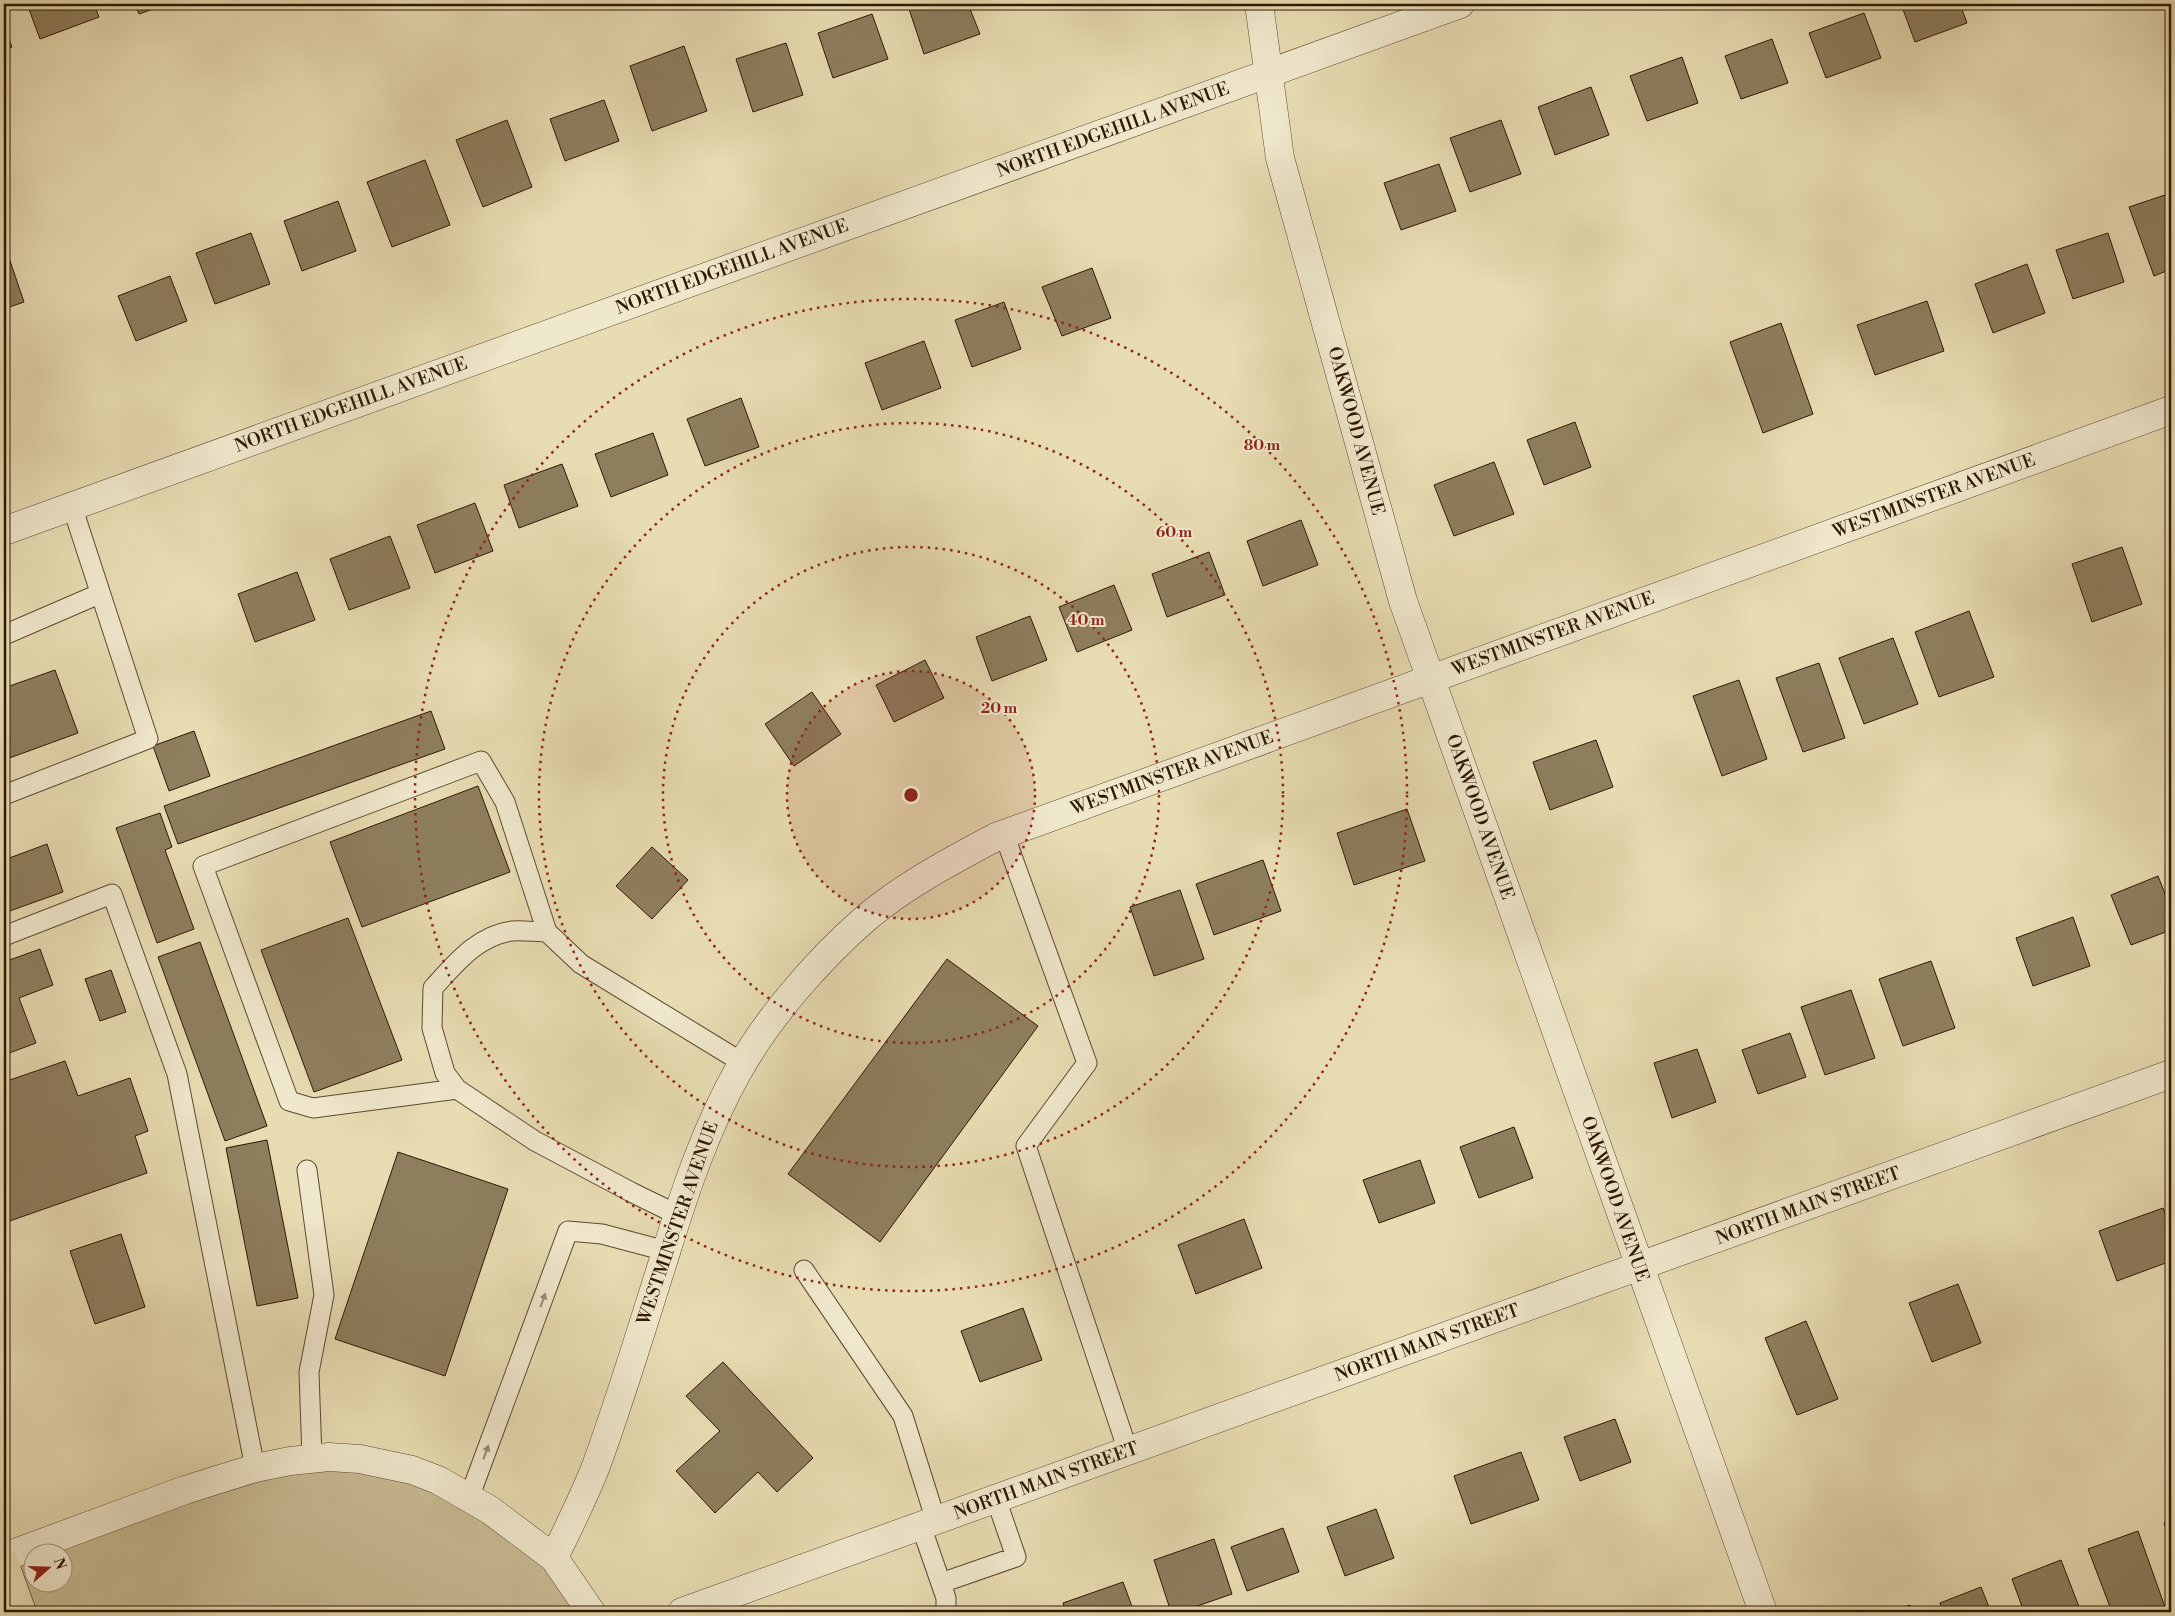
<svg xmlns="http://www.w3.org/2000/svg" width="2175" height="1616" viewBox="0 0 2175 1616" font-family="'Libre Bodoni',serif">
  <rect width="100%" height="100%" fill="#e8dcb2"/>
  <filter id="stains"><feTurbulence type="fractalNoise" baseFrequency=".004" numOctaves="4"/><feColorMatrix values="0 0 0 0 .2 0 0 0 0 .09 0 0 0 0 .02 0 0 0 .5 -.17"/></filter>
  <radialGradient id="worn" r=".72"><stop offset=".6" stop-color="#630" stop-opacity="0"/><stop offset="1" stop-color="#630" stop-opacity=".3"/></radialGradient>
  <!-- green -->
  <path fill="#c8bb94" stroke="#7a6a4c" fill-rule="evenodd" d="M329,1457L490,1510L591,1612H4V1557ZM32,1554H62V1584H32Z"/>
  <!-- building -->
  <path fill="#8e7e5e" stroke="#2d1803" d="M27,4H94L99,17L40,39Z
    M135,4H167L139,14Z
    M922,4H968L980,34L924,54L909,9Z
    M1010,4H1027L1012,9Z
    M1901,4H1960L1967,23L1915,42Z
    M1864,13L1881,58L1826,78L1809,33Z
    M872,14L888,59L833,78L818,33Z
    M4,27L12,47L4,50Z
    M1772,39L1788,83L1741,99L1725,56Z
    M786,43L803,95L753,112L736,59Z
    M684,46L707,111L652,131L630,66Z
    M1682,57L1698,103L1647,121L1630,76Z
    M1591,87L1609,135L1555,155L1538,107Z
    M604,100L619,141L565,161L550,119Z
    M507,120L532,187L483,207L456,140Z
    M1501,120L1521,174L1470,192L1450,138Z
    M425,160L450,225L392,247L367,182Z
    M1439,164L1456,211L1401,230L1384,183Z
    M2171,193V269L2154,276L2129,207Z
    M338,201L356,251L302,271L284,221Z
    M251,233L270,284L215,304L196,253Z
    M2108,233L2124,282L2073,299L2056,250Z
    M4,243L24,302L4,309Z
    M2027,264L2045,313L1993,333L1975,284Z
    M1092,268L1111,318L1062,336L1042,287Z
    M170,276L187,321L136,341L118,296Z
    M1927,301L1944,351L1875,375L1857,325Z
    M1004,302L1021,349L972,367L955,320Z
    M1781,323L1813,414L1763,433L1730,342Z
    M924,341L941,388L882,410L865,363Z
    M741,398L759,447L705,466L687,419Z
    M1575,422L1591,467L1544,485L1527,440Z
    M653,433L668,475L611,497L595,454Z
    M1494,462L1514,514L1454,536L1434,485Z
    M562,464L578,506L519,528L504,485Z
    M475,503L493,551L435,573L417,525Z
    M1301,520L1318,565L1263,586L1247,541Z
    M390,536L410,588L349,610L330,559Z
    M2122,547L2142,604L2092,622L2072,564Z
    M1209,552L1225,595L1167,617L1152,574Z
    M297,572L315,620L255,642L238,594Z
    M1114,585L1132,630L1077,652L1059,607Z
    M1969,611L1994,677L1939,697L1915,632Z
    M1030,616L1047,660L992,681L976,637Z
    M1893,638L1918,704L1864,724L1839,658Z
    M925,660L944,698L894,722L876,685Z
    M1819,663L1845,738L1803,752L1776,678Z
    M55,670L78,733L4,760V688Z
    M1739,680L1767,759L1722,776L1693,696Z
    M812,692L841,734L794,766L765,724Z
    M431,711L445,749L178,844L164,806Z
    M194,731L210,776L169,791L153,746Z
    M1596,740L1613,787L1550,810L1533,762Z
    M478,786L510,872L362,927L330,842Z
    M1407,809L1425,861L1354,885L1337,833Z
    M160,813L172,847L165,850L194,929L157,943L116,828Z
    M47,844L63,892L4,913V860Z
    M652,847L688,880L652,919L616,886Z
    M1263,860L1281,911L1214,935L1196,884Z
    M2158,876L2171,909V930L2131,945L2111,895Z
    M1180,890L1204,959L1154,976L1130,907Z
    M2073,917L2090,966L2033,986L2016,938Z
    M348,918L402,1060L314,1092L261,950Z
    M200,942L267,1126L225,1141L158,957Z
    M40,949L53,985L19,998L36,1043L4,1055V962Z
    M947,959L1038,1026L880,1242L788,1174Z
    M1931,961L1955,1028L1903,1046L1879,979Z
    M111,970L126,1012L100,1021L85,979Z
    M1851,990L1875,1058L1825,1075L1801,1007Z
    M1790,1033L1806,1077L1758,1094L1742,1050Z
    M1697,1049L1716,1102L1672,1118L1654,1063Z
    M65,1061L78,1096L130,1078L148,1131L135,1136L147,1173L4,1223V1082Z
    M1514,1127L1533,1178L1479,1198L1460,1147Z
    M267,1140L298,1298L257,1306L226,1148Z
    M398,1152L508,1189L445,1376L335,1339Z
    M1420,1160L1435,1203L1379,1223L1363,1180Z
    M2163,1208L2171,1230V1261L2117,1281L2099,1231Z
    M1244,1219L1262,1268L1196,1294L1178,1245Z
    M121,1234L145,1307L95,1324L70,1251Z
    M1958,1284L1981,1343L1932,1362L1909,1303Z
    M1023,1308L1042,1360L980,1382L961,1331Z
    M1806,1321L1838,1399L1797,1415L1765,1338Z
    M723,1362L813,1458L777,1492L758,1472L715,1513L676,1471L720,1431L686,1396Z
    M1615,1419L1631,1462L1580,1481L1564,1437Z
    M1521,1452L1539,1500L1471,1524L1454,1476Z
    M1376,1509L1394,1558L1345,1576L1327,1527Z
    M2171,1520V1542L2164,1523Z
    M1283,1528L1299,1572L1247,1591L1231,1547Z
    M2138,1531L2166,1610L2159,1612H2112L2088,1549Z
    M1214,1539L1232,1594L1180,1612H1171L1154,1560Z
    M2061,1560L2081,1612H2024L2012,1579Z
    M1123,1582L1134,1612H1066L1063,1603Z
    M1981,1587L1991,1612H1943L1940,1603Z
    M1910,1605L1912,1612H1888Z"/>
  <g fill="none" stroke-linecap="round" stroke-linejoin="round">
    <!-- lane casing -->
    <g stroke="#5c492f" stroke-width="21">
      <path id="lane" d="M4,635L99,594
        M4,795L148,739L72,506
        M1004,834L1087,1063L1026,1146L1128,1451
        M4,936L112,894L177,1074L255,1468
        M457,1089L313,1108L289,1101L203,866L481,761L505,802L547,932
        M307,1170L324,1295L309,1372L312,1459
        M678,1215L631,1192L535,1141L457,1089L445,1073L432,1028L433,988C455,964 478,935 512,931C523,930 536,932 547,932L581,964L743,1063
        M804,1270L903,1416L936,1521
        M469,1498L568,1231L602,1234L666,1251
        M921,1526L946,1598V1612
        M941,1583L1016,1557L996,1499"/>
    </g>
    <!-- street casing -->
    <g stroke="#5c492f" stroke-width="29">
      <path id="street" d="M1259,4L1280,158L1403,601L1763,1612
        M4,531L1460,4
        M4,1557L185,1490L255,1468L290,1461L329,1457L360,1459L412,1470L438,1480L490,1510L554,1558L591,1612
        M554,1558C568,1528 584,1497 596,1466C622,1395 644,1321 667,1249C686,1188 706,1129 737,1073C768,1017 818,960 866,918C905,885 951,861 996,837L2171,410
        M682,1612L2171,1074"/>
    </g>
    <!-- primary casing -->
    <g stroke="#2d1803" stroke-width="29">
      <path id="primary" d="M4,1562L22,1612"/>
    </g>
    <!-- lane -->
    <use href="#lane" stroke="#f0e8cd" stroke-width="19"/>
    <!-- street -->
    <use href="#street" stroke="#f0e8cd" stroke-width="28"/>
    <!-- primary -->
    <use href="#primary" stroke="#e8dcb2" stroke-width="28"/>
  </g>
  <!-- one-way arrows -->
  <defs><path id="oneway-solid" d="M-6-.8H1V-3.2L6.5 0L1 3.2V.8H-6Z" transform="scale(1.25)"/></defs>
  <g fill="#988a72">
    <use href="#oneway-solid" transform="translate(543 1300) rotate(-70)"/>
    <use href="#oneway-solid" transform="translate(486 1452) rotate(-70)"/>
  </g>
  <!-- distance rings -->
  <circle cx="911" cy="795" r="124" fill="#8f2418" fill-opacity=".12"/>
  <g fill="none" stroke="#8f2418" stroke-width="2.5" stroke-dasharray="2.5 5">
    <circle cx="911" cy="795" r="124"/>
    <circle cx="911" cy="795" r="248"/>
    <circle cx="911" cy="795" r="372"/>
    <circle cx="911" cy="795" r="496"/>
  </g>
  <g text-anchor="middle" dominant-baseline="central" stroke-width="4" stroke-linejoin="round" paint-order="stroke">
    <!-- street labels -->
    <g font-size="18" fill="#2d1803" stroke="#f0e8cd">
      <text transform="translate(1113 130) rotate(-20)">NORTH EDGEHILL AVENUE</text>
      <text transform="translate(732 267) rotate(-20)">NORTH EDGEHILL AVENUE</text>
      <text transform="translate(351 405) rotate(-20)">NORTH EDGEHILL AVENUE</text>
      <text transform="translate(1356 431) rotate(75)">OAKWOOD AVENUE</text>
      <text transform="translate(1934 496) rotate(-20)">WESTMINSTER AVENUE</text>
      <text transform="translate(1553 634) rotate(-20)">WESTMINSTER AVENUE</text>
      <text transform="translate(1172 773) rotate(-20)">WESTMINSTER AVENUE</text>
      <text transform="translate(1480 817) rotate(71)">OAKWOOD AVENUE</text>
      <text transform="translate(1615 1199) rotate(71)">OAKWOOD AVENUE</text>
      <text transform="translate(1808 1206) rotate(-20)">NORTH MAIN STREET</text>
      <text transform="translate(678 1223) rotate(-71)">WESTMINSTER AVENUE</text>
      <text transform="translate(1427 1343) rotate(-20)">NORTH MAIN STREET</text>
      <text transform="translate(1046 1481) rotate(-20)">NORTH MAIN STREET</text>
    </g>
  </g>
  <circle cx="911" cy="795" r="8" fill="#8f2418" stroke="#f0e8cd" stroke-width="2.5"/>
  <g font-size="15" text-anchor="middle" font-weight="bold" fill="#8f2418" stroke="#f0e8cd" stroke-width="4" stroke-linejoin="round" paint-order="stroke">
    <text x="1262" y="450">80 m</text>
    <text x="1174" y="537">60 m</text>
    <text x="1086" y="625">40 m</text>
    <text x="999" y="713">20 m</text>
  </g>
  <!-- margin -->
  <rect width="2175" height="1616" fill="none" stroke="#e8dcb2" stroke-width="20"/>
  <rect x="5" y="5" width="2165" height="1606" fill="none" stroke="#2d1803" stroke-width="2.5"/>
  <rect x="10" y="10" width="2155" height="1596" fill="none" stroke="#2d1803"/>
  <!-- north arrow -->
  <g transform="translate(48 1568) rotate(70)"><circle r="24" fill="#f0e8cd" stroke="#a2957c"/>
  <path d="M0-4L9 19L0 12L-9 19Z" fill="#8f2418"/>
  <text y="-8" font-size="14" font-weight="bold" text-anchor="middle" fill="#2d1803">N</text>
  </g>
  <rect width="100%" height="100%" filter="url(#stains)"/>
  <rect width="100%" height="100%" fill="url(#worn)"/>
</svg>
